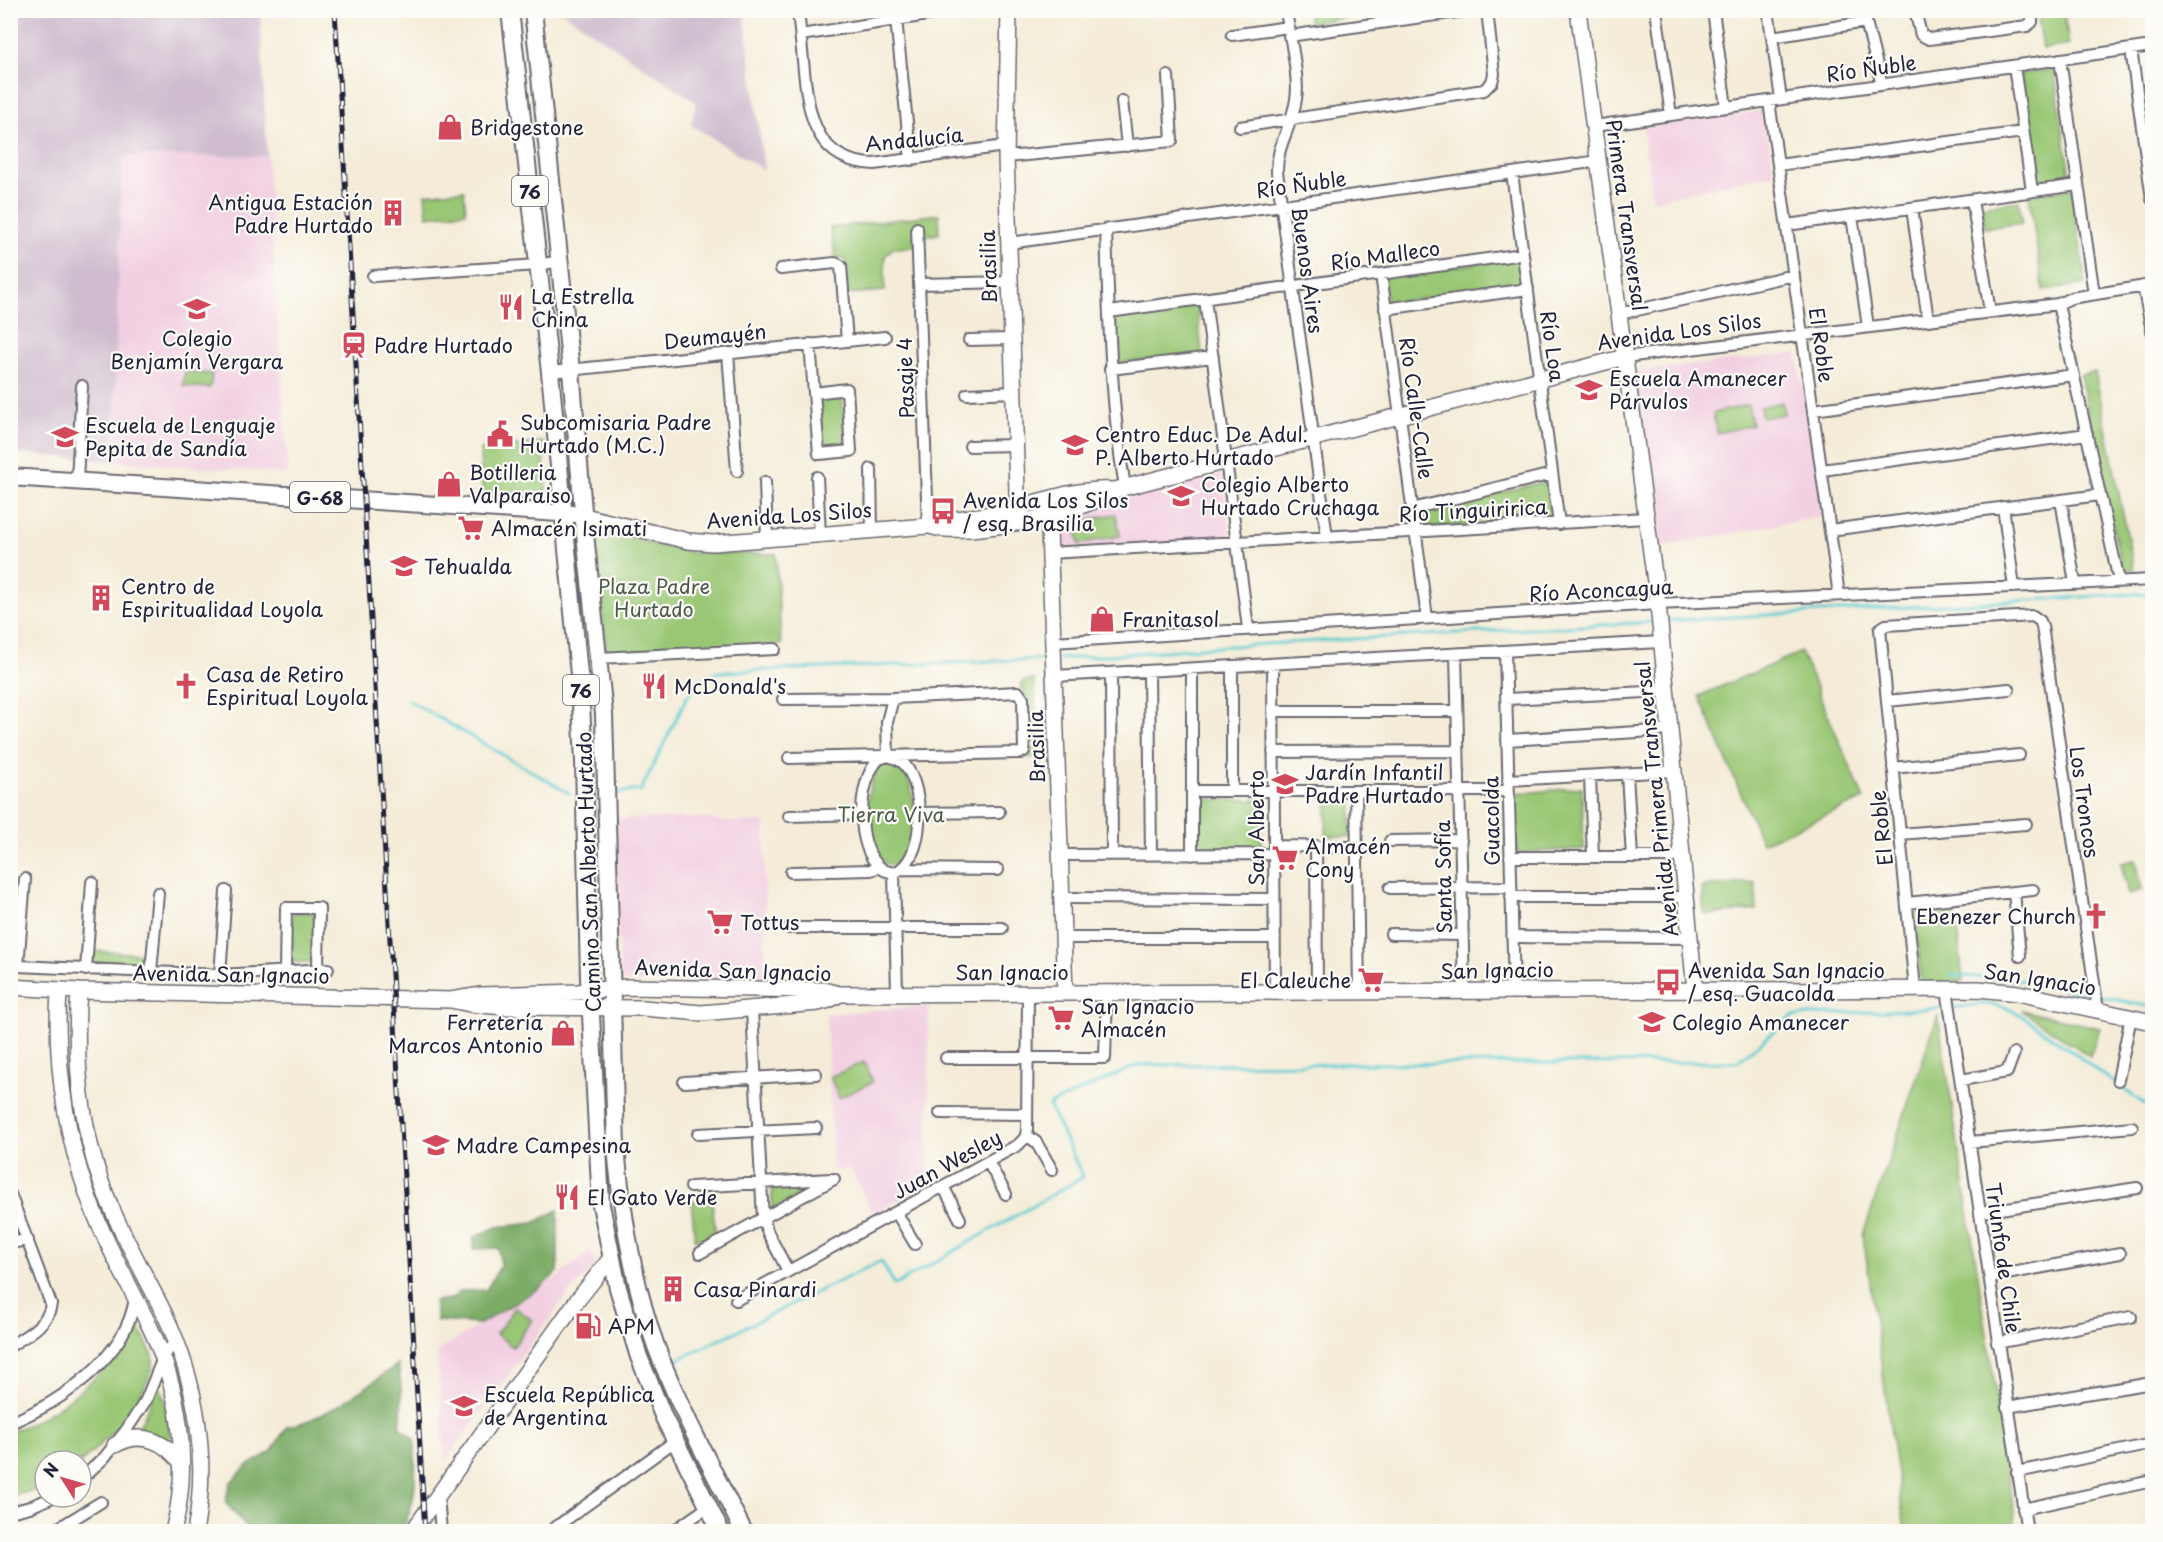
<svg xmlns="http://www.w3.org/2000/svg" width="2163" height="1542" viewBox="0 0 2163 1542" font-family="'Playpen Sans',sans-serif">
  <rect width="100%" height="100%" fill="#fdfcf7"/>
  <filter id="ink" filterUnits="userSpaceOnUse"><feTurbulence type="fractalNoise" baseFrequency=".0167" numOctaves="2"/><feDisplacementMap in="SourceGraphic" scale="12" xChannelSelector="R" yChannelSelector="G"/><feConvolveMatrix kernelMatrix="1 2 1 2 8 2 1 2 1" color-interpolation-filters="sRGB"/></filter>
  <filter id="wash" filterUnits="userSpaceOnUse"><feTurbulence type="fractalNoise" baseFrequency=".008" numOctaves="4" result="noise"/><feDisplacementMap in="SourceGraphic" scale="24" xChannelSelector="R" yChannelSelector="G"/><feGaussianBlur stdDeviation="1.35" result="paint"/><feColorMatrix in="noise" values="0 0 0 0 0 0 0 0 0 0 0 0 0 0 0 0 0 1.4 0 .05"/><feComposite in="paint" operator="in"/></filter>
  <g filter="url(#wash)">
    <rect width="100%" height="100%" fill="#f4ecd8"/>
    <!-- built -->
    <path fill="#f2cfe1" d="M1763,111L1774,174L1652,200L1643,128Z
      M122,156H267L288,474L113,461Z
      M1797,353L1824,516L1659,547L1635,372Z
      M1221,474L1231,538L1054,551L1055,517Z
      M704,818L726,822H765V982H620L614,819Z
      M929,1006L928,1185L873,1213L850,1169L833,1170L826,1014Z
      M590,1251L596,1265L568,1294L445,1461L437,1351L558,1277Z"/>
    <!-- industrial -->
    <path fill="#cfbdcf" d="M10,11H260L267,156H122L113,461L11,453Z
      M561,11H744L764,170L691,125L696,102Z"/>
    <!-- green -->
    <path fill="#9ac775" stroke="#5e7458" stroke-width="1.5" d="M1308,11V10L1387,11L1310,23Z
      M2037,11H2064L2069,45L2043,49Z
      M2054,69L2070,177L2034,181L2020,74Z
      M2072,188L2086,284L2043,290L2029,195Z
      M464,190L466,212L427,216L425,194Z
      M2019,201L2022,223L1985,228L1982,206Z
      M939,214V234L914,237L915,247L893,248L885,256V291L847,294L845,259L836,258L830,228Z
      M1518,258L1521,287L1387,303L1383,280L1387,276Z
      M1197,306L1202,354L1118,363L1113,315Z
      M185,372L212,374L210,388L183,386Z
      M2095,372L2134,570H2122L2080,375Z
      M842,393L846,452L824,454L819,395Z
      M1782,402L1784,414L1762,418L1760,407Z
      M1748,405L1752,425L1717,433L1713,413Z
      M543,442L546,490C522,505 508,500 482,493L480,450Z
      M1547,481L1551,522L1423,528L1421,512Z
      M1116,514L1120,536L1079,544L1075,522Z
      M595,530L693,553L776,554L781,645L606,652Z
      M1801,652L1864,799L1762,843L1699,696Z
      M1034,680L1037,757L1025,758L1027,748L1025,692L1020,686L1023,681Z
      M884,761C891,763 897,764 902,769C915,783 919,835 909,852C906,857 899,861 895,865C854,864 862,780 884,761Z
      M1582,787L1584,849L1516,853L1515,794Z
      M1200,799L1262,800L1261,848L1199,847Z
      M1327,801H1352L1351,837L1326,836Z
      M2136,860L2142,890L2128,894L2121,863Z
      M1755,882L1757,910L1704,915L1702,887Z
      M1955,908L1963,981L1922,986L1915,913Z
      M293,912L316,913L314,963L291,962Z
      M93,951L146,954V967L92,964Z
      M2021,1010L2100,1028L2090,1056Z
      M1938,1015L2017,1531H1905L1863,1235Z
      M864,1062L873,1082L839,1098L830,1077Z
      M818,1184L772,1211V1186Z
      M712,1199L716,1237L695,1239L691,1201Z
      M515,1308L532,1320L513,1347L496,1334Z
      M137,1324L153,1356V1367L139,1399L121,1424L81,1463V1461H45V1488L11,1496V1431C57,1417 115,1366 137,1324Z
      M160,1387L165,1401L171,1441L167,1442L138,1429L157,1388Z"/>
    <!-- forest -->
    <path fill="#7bac66" stroke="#4e6750" stroke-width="1.5" d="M558,1210V1272L538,1289L480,1324L437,1321L434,1301L451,1299L461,1291L486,1290L501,1265L498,1248L473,1249L474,1237L497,1227L534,1223Z
      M398,1364C402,1387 403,1406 400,1428L415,1439C415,1474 419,1500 401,1531H250L225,1502L231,1482L246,1467L272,1451L287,1426C322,1422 369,1385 398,1364Z"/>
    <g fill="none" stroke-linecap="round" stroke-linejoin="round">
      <!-- stream -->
      <path stroke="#5dcad1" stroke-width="3" d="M1663,621L2152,593
        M1058,659L1214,647L1654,622
        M408,700L569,793
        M616,793L641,790L688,695L701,679L717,672L1049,659
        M1951,975L2029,981L2092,995
        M2098,996L2152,1007
        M1953,1008C1968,1006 1984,1002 1999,1006C2015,1009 2030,1022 2043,1031C2080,1056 2115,1085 2152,1109
        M675,1361L881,1261L895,1285L1083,1177L1049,1105L1138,1065L1737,1062L1793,1016L1946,1008"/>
    </g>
  </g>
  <g filter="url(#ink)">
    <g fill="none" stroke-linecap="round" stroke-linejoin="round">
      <!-- street casing -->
      <g stroke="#6c6972" stroke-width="14">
        <path id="street" d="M798,10C800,31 802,51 804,71C809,118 817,162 874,164L1005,146
          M895,10L911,160
          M1286,10C1289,34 1300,78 1296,99C1293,124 1276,146 1277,172L1327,537
          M1656,10L1671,115
          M1713,10L1726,107
          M1768,10L1781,99
          M1863,10L1882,85
          M1915,10L1921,35L1929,39L2027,26L2032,22V10
          M801,35L959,10
          M1232,35L1288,27
          M1289,36L1471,10
          M1772,37L1866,22
          M2131,49L2152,199
          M2060,59L2094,294
          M2014,66L2032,191
          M1122,101L1127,146
          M1769,101L1839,595
          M1594,126L2152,46
          M1240,127L1484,90L1492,82L1494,74L1487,10
          M1006,157L1172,141L1168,76
          M1778,165L2023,132
          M1512,173L1559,524
          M1972,200L1990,312
          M1912,208L1928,320
          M1852,216L1868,327
          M1787,225L2078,185
          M917,228L928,526
          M1106,229C1109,316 1110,401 1125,487
          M1009,243L1599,161
          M781,269L835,263L841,266L847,341
          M1381,274L1427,618
          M373,276L538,265L560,261
          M919,284L1010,282
          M2143,286L2152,331
          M1205,299L1248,628
          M2058,304L2119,581
          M1385,309L1528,289
          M1109,312L1523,254
          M1619,314L1794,275
          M969,340L1012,339
          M810,344L819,454L851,451L847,389L814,393
          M728,353L737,471
          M1625,357L2058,304L2071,298L2152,285
          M1110,369L1213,357
          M550,372L885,337
          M967,394L1014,392
          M1813,410L2074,375
          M970,446L1016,445
          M871,469L872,531
          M1822,470L2087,434
          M817,477L820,535
          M77,481L82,386
          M765,482L767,539
          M2061,500L2075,583
          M2003,507L2014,587
          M1412,509L1552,474
          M1830,530L2100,495
          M1050,553L1646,518
          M1053,642L1658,604L2152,580
          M1505,651L1514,990
          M1456,654L1464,991
          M599,658L775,649
          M1273,664L1275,992
          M1232,666V791
          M1192,669V855
          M1149,671L1151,855
          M1111,673L1112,855
          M1054,676L1661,642
          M783,699L893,698L1018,692L1023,699L1024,751L1020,753L789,758
          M1506,699L1666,691
          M1887,701L2009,689
          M1273,711H1457
          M1507,740L1670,730
          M1273,752L1458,751
          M888,756C895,758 901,760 905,765C925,789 926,860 894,873C889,872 884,871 881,868C855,849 857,780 879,759Z
          M888,756L887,722L893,698
          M1893,768L2019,755
          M1627,774L1632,857
          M1590,776L1593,857
          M1508,780L1674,771
          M1192,791H1508
          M1356,791L1359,992
          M919,813L999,812
          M789,816L862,814
          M1900,834L2026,824
          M1390,841L1461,840
          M1274,846L1357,847
          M1316,846L1317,992
          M1060,855L1274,854
          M1510,857H1682
          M902,869L998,870
          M791,872L871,870L879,867
          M894,873L897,993
          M1390,888L1511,887
          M2014,892L2020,956
          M1511,897H1686
          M1062,898L1274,899
          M1907,903L2033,890
          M789,928H1002
          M1391,934L1463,935
          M1512,937L1690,938
          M1063,938H1275
          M10,961L18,966L220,975L328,969
          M18,966L25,879
          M86,970L92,882
          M285,971L286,908H319L318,969
          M151,972L158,893
          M220,975L226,891
          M1915,989L1880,629L1886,625L2033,616L2040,621L2042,626L2098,1010
          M1947,989C1973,1170 1999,1351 2027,1532
          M752,1010L763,1219L768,1233L788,1271
          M946,1058H1105L1107,993
          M1961,1080L2007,1072L2014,1053
          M2118,1080L2131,1017
          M684,1082L816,1074
          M940,1113L1027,1114
          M698,1134L816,1128
          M1026,1135L1036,1142L1052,1170
          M1970,1142L2132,1127
          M988,1162L1006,1194
          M943,1186L960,1219
          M691,1187L831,1179
          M10,1194L51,1304C49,1324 26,1336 10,1346
          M896,1212L915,1244
          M1981,1212L2137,1188
          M10,1243L28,1240
          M700,1253L834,1179
          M1990,1277L2120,1253
          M736,1300L1018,1145L1025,1138L1027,1131L1028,993
          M1997,1343L2131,1317
          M2007,1407L2152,1383
          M10,1423C61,1402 127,1357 135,1298
          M2017,1472L2152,1444
          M81,1479L104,1458L127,1429L146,1400L163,1358L176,1339
          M438,1496L441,1532
          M2023,1509L2152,1481
          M10,1512L30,1507L53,1497
          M52,1532L101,1502
          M549,1532L675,1441
          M672,1532L708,1507"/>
      </g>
      <!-- secondary casing -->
      <g stroke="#6c6972" stroke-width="18">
        <path id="secondary" d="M1009,10L1006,157L1018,522
          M1578,10L1658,604L1695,990
          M1048,500L1065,993
          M584,516L688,541L713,543L928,526C951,517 974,518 997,513C1036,504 1075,487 1115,490L1625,357
          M933,527C972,537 1082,513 1115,490
          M10,987L79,991L451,1000L470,1004L505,1007L643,1008L701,1013L818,1003L829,1000L840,994
          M59,990C55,1060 64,1129 88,1196C104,1241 127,1280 148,1323C180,1387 191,1462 173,1532
          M79,991C74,1055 80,1119 100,1179C117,1227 143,1270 165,1315C197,1382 209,1458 195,1532
          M451,1000L481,995L578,992L627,987L823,990L840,994L1978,989L2018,993L2152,1022
          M115,1445C141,1430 165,1441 182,1464
          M412,1532L576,1302L611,1258"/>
      </g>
      <!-- primary casing -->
      <g stroke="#6c6972" stroke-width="20">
        <path id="primary" d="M510,10L550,372L580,685L584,761L589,977L601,1205L618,1288L639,1357L664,1418L721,1532
          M533,10L571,370L585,534L604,714L616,1147C622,1216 633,1284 657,1349C681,1412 714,1472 744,1532
          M10,477L574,514"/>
      </g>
      <!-- street -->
      <use href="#street" stroke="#fff" stroke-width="10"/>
      <!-- secondary -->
      <use href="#secondary" stroke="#fff" stroke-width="15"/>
      <!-- primary -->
      <use href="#primary" stroke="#fff" stroke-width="16"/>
      <!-- rail casing -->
      <g stroke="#22223b" stroke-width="5">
        <path id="rail" d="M335,10L425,1532"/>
      </g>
      <!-- rail -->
      <use href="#rail" stroke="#fdfcf7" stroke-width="3" stroke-dasharray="9" stroke-linecap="butt"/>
    </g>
  </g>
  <!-- icons -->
  <defs>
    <g id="shop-bare" transform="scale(2.07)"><path d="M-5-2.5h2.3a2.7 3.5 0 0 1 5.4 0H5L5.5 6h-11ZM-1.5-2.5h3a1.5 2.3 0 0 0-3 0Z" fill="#d1495b" stroke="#fdfcf7" stroke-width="2.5" paint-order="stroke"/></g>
    <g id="building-bare" transform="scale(2.07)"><path d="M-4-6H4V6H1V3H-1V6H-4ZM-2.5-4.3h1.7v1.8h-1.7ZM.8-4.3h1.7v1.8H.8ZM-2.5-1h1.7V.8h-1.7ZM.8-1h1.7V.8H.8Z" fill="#d1495b" stroke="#fdfcf7" stroke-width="2.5" paint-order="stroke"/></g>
    <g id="restaurant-bare" transform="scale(2.07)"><path d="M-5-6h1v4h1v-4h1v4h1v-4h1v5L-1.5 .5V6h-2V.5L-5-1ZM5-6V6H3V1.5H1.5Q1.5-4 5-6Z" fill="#d1495b" stroke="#fdfcf7" stroke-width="2.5" paint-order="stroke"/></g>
    <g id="school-bare" transform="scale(2.07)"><path d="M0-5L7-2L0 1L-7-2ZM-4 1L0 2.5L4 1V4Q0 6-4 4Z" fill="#d1495b" stroke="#fdfcf7" stroke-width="2.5" paint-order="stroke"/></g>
    <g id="station-bare" transform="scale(2.07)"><path d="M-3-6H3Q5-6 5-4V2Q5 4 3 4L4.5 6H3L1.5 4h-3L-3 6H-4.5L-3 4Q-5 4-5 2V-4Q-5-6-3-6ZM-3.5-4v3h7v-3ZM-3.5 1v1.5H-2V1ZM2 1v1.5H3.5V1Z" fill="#d1495b" stroke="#fdfcf7" stroke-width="2.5" paint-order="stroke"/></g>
    <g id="civic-bare" transform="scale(2.07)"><path d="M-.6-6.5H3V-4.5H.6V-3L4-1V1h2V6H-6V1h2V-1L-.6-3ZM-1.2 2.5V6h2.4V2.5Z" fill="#d1495b" stroke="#fdfcf7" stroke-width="2.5" paint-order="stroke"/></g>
    <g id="bus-bare" transform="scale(2.07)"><path d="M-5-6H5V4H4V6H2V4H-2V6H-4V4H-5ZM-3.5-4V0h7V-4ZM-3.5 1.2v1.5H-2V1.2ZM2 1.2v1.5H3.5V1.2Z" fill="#d1495b" stroke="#fdfcf7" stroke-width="2.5" paint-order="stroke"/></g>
    <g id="supermarket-bare" transform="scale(2.07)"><path d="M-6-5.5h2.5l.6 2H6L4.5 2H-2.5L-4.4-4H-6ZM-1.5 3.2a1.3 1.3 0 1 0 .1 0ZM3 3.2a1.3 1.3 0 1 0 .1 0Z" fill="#d1495b" stroke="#fdfcf7" stroke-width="2.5" paint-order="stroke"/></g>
    <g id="church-bare" transform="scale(2.07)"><path d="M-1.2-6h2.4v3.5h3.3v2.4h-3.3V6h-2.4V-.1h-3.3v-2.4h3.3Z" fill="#d1495b" stroke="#fdfcf7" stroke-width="2.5" paint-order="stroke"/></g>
    <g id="fuel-bare" transform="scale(2.07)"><path d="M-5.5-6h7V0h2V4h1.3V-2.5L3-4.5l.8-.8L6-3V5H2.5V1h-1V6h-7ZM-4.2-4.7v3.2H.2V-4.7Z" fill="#d1495b" stroke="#fdfcf7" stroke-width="2.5" paint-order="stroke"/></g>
  </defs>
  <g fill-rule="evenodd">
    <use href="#shop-bare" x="450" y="127"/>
    <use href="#building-bare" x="393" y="213"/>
    <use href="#restaurant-bare" x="511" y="307"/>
    <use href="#school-bare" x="197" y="309"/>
    <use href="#station-bare" x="354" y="345"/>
    <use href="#school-bare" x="1589" y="390"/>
    <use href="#civic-bare" x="500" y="434"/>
    <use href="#school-bare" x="65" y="437"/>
    <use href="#school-bare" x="1075" y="445"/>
    <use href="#shop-bare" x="449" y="484"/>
    <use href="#school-bare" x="1181" y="496"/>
    <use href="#bus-bare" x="943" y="511"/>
    <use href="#supermarket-bare" x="471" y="528"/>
    <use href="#school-bare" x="404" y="566"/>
    <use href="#building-bare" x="101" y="598"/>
    <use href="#shop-bare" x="1102" y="619"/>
    <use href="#church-bare" x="186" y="686"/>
    <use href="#restaurant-bare" x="654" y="686"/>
    <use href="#school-bare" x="1285" y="784"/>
    <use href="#supermarket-bare" x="1285" y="858"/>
    <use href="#church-bare" x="2096" y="916"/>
    <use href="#supermarket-bare" x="720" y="922"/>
    <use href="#supermarket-bare" x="1371" y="980"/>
    <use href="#bus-bare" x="1668" y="982"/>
    <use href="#supermarket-bare" x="1061" y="1018"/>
    <use href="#school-bare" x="1652" y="1022"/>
    <use href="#shop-bare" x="563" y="1033"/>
    <use href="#school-bare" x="436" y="1145"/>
    <use href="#restaurant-bare" x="567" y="1197"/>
    <use href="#building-bare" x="673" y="1289"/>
    <use href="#fuel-bare" x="588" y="1326"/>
    <use href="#school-bare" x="464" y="1406"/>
  </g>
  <g text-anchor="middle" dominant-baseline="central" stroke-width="4.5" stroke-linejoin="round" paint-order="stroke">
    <!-- shield labels -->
    <g fill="#fdfcf7" stroke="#646373" stroke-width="1.5">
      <rect x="512" y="176" width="36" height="30" rx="4.5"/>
      <rect x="290" y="482" width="60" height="30" rx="4.5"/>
      <rect x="563" y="675" width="36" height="30" rx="4.5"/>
    </g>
    <g font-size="18" font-weight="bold" fill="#22223b">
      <text x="530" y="191">76</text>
      <text x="320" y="497">G-68</text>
      <text x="581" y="690">76</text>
    </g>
    <!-- street labels -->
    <g font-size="20" fill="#22223b" stroke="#fdfcf7">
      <text transform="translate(1871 68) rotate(-8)">Río Ñuble</text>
      <text transform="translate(914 139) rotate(-6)">Andalucía</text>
      <text transform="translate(1301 184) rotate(-8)">Río Ñuble</text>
      <text transform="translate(1627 215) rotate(82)">Primera Transversal</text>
      <text transform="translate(1385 255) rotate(-8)">Río Malleco</text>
      <text transform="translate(988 267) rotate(-92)">Brasilia</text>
      <text transform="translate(1308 270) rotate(82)">Buenos Aires</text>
      <text transform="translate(1679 331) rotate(-8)">Avenida Los Silos</text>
      <text transform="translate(715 336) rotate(-6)">Deumayén</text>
      <text transform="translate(1822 345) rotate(82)">El Roble</text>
      <text transform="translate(1553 346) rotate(82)">Río Loa</text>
      <text transform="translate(905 378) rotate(-92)">Pasaje 4</text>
      <text transform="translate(1417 408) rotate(82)">Río Calle-Calle</text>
      <text transform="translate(1473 510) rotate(-3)">Río Tinguiririca</text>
      <text transform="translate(789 515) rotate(-4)">Avenida Los Silos</text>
      <text transform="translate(1601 590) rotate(-3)">Río Aconcagua</text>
      <text transform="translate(1036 747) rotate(-92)">Brasilia</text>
      <text transform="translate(1656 799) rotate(-96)">Avenida Primera Transversal</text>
      <text transform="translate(2085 802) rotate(82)">Los Troncos</text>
      <text transform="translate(1491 821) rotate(-91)">Guacolda</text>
      <text transform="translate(1256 828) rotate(-90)">San Alberto</text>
      <text transform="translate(1881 828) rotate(-96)">El Roble</text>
      <text transform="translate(588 872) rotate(-92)">Camino San Alberto Hurtado</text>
      <text transform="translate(1443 877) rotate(-91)">Santa Sofía</text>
      <text transform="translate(733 970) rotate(2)">Avenida San Ignacio</text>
      <text transform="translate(1497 970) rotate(-1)">San Ignacio</text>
      <text x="1012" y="972">San Ignacio</text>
      <text transform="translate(231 974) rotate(1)">Avenida San Ignacio</text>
      <text transform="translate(2040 979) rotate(9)">San Ignacio</text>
      <text transform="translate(947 1164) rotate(-29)">Juan Wesley</text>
      <text transform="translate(2004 1258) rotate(82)">Triunfo de Chile</text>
    </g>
    <!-- poi labels -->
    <g font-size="20" fill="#22223b" stroke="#fdfcf7" text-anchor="start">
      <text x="470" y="127">Bridgestone</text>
      <text x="373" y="202" text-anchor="end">Antigua Estación<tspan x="373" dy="23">Padre Hurtado</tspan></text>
      <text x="531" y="296">La Estrella<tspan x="531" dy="23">China</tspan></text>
      <text x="197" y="338" text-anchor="middle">Colegio<tspan x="197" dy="23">Benjamín Vergara</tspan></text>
      <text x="374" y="345">Padre Hurtado</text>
      <text x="1609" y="378">Escuela Amanecer<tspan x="1609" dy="23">Párvulos</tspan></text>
      <text x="520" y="422">Subcomisaria Padre<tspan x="520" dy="23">Hurtado (M.C.)</tspan></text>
      <text x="85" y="425">Escuela de Lenguaje<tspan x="85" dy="23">Pepita de Sandía</tspan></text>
      <text x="1095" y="434">Centro Educ. De Adul.<tspan x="1095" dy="23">P. Alberto Hurtado</tspan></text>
      <text x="469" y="472">Botilleria<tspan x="469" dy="23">Valparaiso</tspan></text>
      <text x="1201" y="484">Colegio Alberto<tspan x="1201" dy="23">Hurtado Cruchaga</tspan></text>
      <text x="963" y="500">Avenida Los Silos<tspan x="963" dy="23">/ esq. Brasilia</tspan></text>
      <text x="491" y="528">Almacén Isimati</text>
      <text x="424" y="566">Tehualda</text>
      <text x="121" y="586">Centro de<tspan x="121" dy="23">Espiritualidad Loyola</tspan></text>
      <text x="1122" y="619">Franitasol</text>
      <text x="206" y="674">Casa de Retiro<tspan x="206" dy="23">Espiritual Loyola</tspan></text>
      <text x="674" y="686">McDonald's</text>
      <text x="1305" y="772">Jardín Infantil<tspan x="1305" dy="23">Padre Hurtado</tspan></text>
      <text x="1305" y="846">Almacén<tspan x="1305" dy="23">Cony</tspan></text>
      <text x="2076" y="916" text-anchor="end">Ebenezer Church</text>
      <text x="740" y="922">Tottus</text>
      <text x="1688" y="970">Avenida San Ignacio<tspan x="1688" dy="23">/ esq. Guacolda</tspan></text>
      <text x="1351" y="980" text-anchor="end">El Caleuche</text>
      <text x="1081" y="1006">San Ignacio<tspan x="1081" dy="23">Almacén</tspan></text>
      <text x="543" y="1022" text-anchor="end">Ferretería<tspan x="543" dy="23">Marcos Antonio</tspan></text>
      <text x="1672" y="1022">Colegio Amanecer</text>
      <text x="456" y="1145">Madre Campesina</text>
      <text x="587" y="1197">El Gato Verde</text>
      <text x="693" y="1289">Casa Pinardi</text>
      <text x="608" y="1326">APM</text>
      <text x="484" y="1394">Escuela República<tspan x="484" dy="23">de Argentina</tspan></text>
    </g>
    <!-- park labels -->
    <g font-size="20" fill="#4c5c4f" stroke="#fdfcf7">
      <text x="654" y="586">Plaza Padre<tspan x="654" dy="23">Hurtado</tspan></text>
      <text x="891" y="814">Tierra Viva</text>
    </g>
  </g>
  <!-- margin -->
  <rect width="2163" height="1542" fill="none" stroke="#fdfcf7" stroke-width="36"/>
  <!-- north arrow -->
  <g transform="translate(63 1479) rotate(307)"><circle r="28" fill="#fdfcf7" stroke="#a5a5ac" stroke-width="1.5"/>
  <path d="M0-4.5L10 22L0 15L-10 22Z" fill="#d1495b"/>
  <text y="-9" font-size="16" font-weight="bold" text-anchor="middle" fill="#22223b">N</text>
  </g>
</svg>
